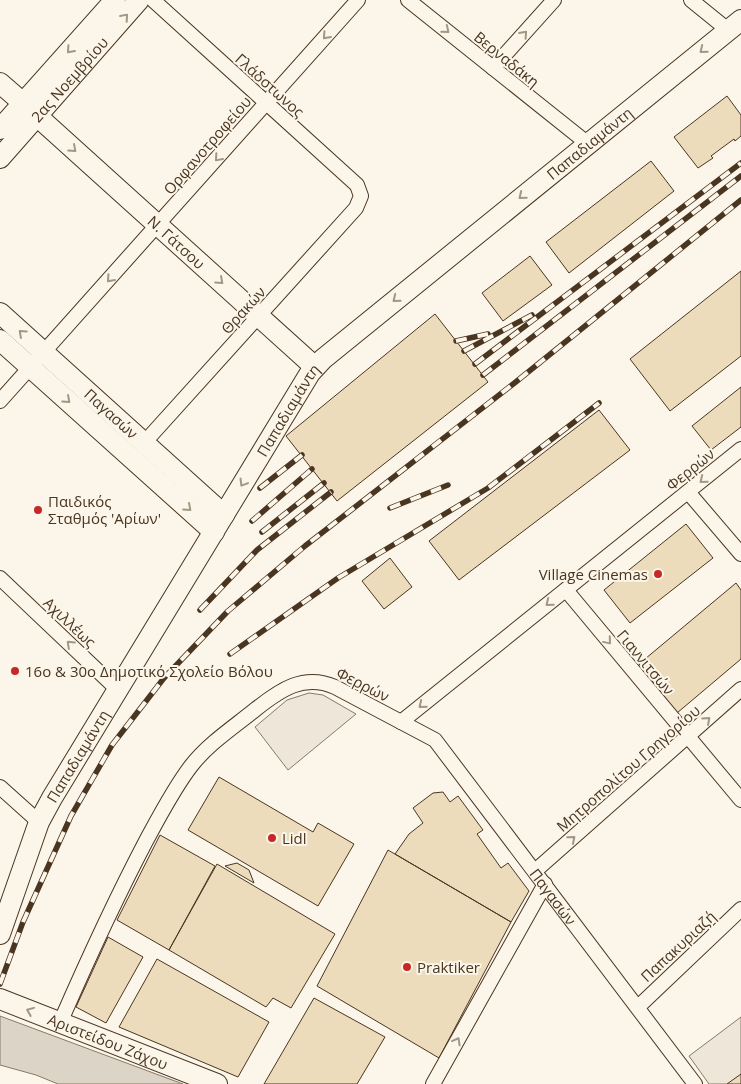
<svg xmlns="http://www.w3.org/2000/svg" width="741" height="1084" viewBox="0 0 741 1084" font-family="'Open Sans',sans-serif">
  <rect width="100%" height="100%" fill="#fbf6e9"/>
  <!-- green -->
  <path fill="#ede6d9" stroke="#887966" d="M309,693L323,695L356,714L288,770L255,727L287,700Z
    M741,1017V1084H709L689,1056Z"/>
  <!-- water -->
  <path fill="#dcd4c6" stroke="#887966" d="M0,1016L183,1084H58L36,1075L0,1065Z"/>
  <!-- building -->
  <path fill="#ecdcbc" stroke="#4a3520" d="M727,96L741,115V136L735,141L734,139L711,156L713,158L698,168L674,137Z
    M651,161L674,191L569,273L546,242Z
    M530,256L552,285L503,321L482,293Z
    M741,271V356L670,411L630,359Z
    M435,314L488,382L337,501L286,436Z
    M741,387V427L711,450L692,426Z
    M599,410L630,450L459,580L429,541Z
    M686,524L713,558L630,623L604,590Z
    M390,558L412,587L384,609L362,581Z
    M736,583L741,590V659L677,713L639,664Z
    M219,777L313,832L318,823L354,844L318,906L188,830Z
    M443,792L450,802L458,796L483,830L477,834L501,868L508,863L529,891L511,922L395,854L409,834L423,823L413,808L433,793Z
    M160,835L215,866L169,950L117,920Z
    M388,850L511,922L439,1058L317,986Z
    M237,863L249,870L254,883L225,866Z
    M217,864L335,934L291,1008L273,998L266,1007L169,950Z
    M108,937L143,957L106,1023L76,1007Z
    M157,959L269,1022L238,1077L119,1027Z
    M314,998L385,1037L357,1084H264Z
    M741,1074V1084H727Z"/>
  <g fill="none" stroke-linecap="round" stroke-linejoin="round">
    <!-- street casing -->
    <g stroke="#4a3520" stroke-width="16">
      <g id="street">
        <path d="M408,0L587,143"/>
        <path d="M691,0L728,30"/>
        <path d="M493,68L554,0"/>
        <path d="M0,401L358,0"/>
        <path d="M144,443L356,208L361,196L357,185L153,0"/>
        <path d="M688,492L741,554"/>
        <path d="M0,578L118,690"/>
        <path d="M566,590L741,800"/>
        <path d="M401,722L741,449"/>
        <path d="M0,787L39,822"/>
        <path d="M535,871L741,689"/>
        <path d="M638,1007L741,909"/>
        <path id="s1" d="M60,1023C87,961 115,900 146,841C159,817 174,788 191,766C209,743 234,727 256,709C280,690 304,673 335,687L435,740L695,1084"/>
        <path d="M433,1084L545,884"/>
      </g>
    </g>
    <!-- secondary casing -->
    <g stroke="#4a3520" stroke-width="22">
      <g id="secondary">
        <path d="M0,83L23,103"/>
        <path id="s2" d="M37,116L315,367"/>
        <path d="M0,129L115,0"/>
        <path id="s3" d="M0,158L139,0"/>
        <path id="s4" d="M0,313L224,515"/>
        <path d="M0,340L214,532"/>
        <path id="s5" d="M0,934L39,822L52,798L310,373L323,359L741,20"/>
        <path id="s6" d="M0,999L217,1084"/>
      </g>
    </g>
    <!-- street -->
    <use href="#street" stroke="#fbf6e9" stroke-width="14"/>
    <!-- secondary -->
    <use href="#secondary" stroke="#fbf6e9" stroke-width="20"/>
    <!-- rail casing -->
    <g stroke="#4a3520" stroke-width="5.5">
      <path id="rail" d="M456,341L488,334
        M464,351L532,315
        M475,364L741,163
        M483,375L741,176
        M260,488L302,455
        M390,508L448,485
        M252,521L312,469
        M262,532L324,483
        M200,610L257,550L331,492
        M230,654L338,578L488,488L599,403
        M0,984L23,922L71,816L112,745L164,678L228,611L305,546L517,381L741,200"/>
    </g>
    <!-- rail -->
    <use href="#rail" stroke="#fbf6e9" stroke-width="4" stroke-dasharray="11" stroke-linecap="butt"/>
  </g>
  <!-- one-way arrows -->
  <defs><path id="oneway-chevron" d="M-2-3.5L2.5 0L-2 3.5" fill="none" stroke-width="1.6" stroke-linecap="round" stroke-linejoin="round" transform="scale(1.25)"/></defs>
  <g stroke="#a29684">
    <use href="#oneway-chevron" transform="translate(125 17) rotate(-49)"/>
    <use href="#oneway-chevron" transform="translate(446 30) rotate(39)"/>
    <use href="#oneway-chevron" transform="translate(524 34) rotate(-48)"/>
    <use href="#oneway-chevron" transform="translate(326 36) rotate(132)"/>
    <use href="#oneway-chevron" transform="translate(70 50) rotate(132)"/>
    <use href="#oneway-chevron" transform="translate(703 50) rotate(141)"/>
    <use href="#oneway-chevron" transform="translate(73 149) rotate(42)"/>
    <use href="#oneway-chevron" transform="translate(218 158) rotate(131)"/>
    <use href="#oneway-chevron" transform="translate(522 196) rotate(141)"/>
    <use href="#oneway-chevron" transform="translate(110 279) rotate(132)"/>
    <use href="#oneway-chevron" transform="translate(220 281) rotate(42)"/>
    <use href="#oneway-chevron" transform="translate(396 299) rotate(141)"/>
    <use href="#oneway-chevron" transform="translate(22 333) rotate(-138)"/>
    <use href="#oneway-chevron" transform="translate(67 400) rotate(42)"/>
    <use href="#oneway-chevron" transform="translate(703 480) rotate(141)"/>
    <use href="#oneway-chevron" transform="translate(243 483) rotate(121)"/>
    <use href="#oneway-chevron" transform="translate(188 508) rotate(42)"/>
    <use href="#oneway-chevron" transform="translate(549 603) rotate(141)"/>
    <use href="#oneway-chevron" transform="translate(608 641) rotate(50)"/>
    <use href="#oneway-chevron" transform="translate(70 644) rotate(-137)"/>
    <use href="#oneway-chevron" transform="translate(422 705) rotate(141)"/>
    <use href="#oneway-chevron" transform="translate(707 720) rotate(-42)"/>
    <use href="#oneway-chevron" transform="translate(572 839) rotate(-41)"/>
    <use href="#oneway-chevron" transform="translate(30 1011) rotate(-158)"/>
    <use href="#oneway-chevron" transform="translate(457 1041) rotate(-61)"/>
  </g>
  <!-- markers -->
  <g fill="#c62828" stroke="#fbf6e9" stroke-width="2">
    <circle cx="38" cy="510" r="5"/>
    <circle cx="658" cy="574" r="5"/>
    <circle cx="15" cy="671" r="5"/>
    <circle cx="272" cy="838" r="5"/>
    <circle cx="407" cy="967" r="5"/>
  </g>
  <g text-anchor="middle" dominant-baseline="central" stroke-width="4" stroke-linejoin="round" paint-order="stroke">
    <!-- street labels -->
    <g font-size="15" fill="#4a3520" stroke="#fbf6e9">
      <text transform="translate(507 59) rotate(39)">Βερναδάκη</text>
      <text stroke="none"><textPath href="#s3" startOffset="105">2ας Νοεμβρίου</textPath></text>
      <text transform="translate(270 85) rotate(42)">Γλάδστωνος</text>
      <text stroke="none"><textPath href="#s5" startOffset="1005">Παπαδιαμάντη</textPath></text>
      <text transform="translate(207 145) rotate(-49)">Ορφανοτροφείου</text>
      <text stroke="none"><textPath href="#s2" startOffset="188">Ν. Γάτσου</textPath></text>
      <text transform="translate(243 310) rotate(-48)">Θρακών</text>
      <text stroke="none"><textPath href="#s5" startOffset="600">Παπαδιαμάντη</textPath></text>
      <text stroke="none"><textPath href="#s4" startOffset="150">Παγασών</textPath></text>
      <text transform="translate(690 469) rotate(-39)">Φερρών</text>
      <text transform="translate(70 622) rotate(43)">Αχιλλέως</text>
      <text transform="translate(646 662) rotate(50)">Γιαννιτσών</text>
      <text transform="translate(363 684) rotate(27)">Φερρών</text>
      <text stroke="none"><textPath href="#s5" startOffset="195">Παπαδιαμάντη</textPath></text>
      <text transform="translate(628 768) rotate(-41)">Μητροπολίτου Γρηγορίου</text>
      <text stroke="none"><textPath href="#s1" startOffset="772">Παγασών</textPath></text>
      <text transform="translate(678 946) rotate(-43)">Παπακυριαζή</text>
      <text stroke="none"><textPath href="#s6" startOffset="116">Αριστείδου Ζάχου</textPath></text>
    </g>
    <!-- poi labels -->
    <g font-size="15" fill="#4a3520" stroke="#fbf6e9" text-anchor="start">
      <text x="48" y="501">Παιδικός<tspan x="48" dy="17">Σταθμός 'Αρίων'</tspan></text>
      <text x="648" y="574" text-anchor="end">Village Cinemas</text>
      <text x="25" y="671">16ο &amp; 30ο Δημοτικό Σχολείο Βόλου</text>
      <text x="282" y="838">Lidl</text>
      <text x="417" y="967">Praktiker</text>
    </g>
  </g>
</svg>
